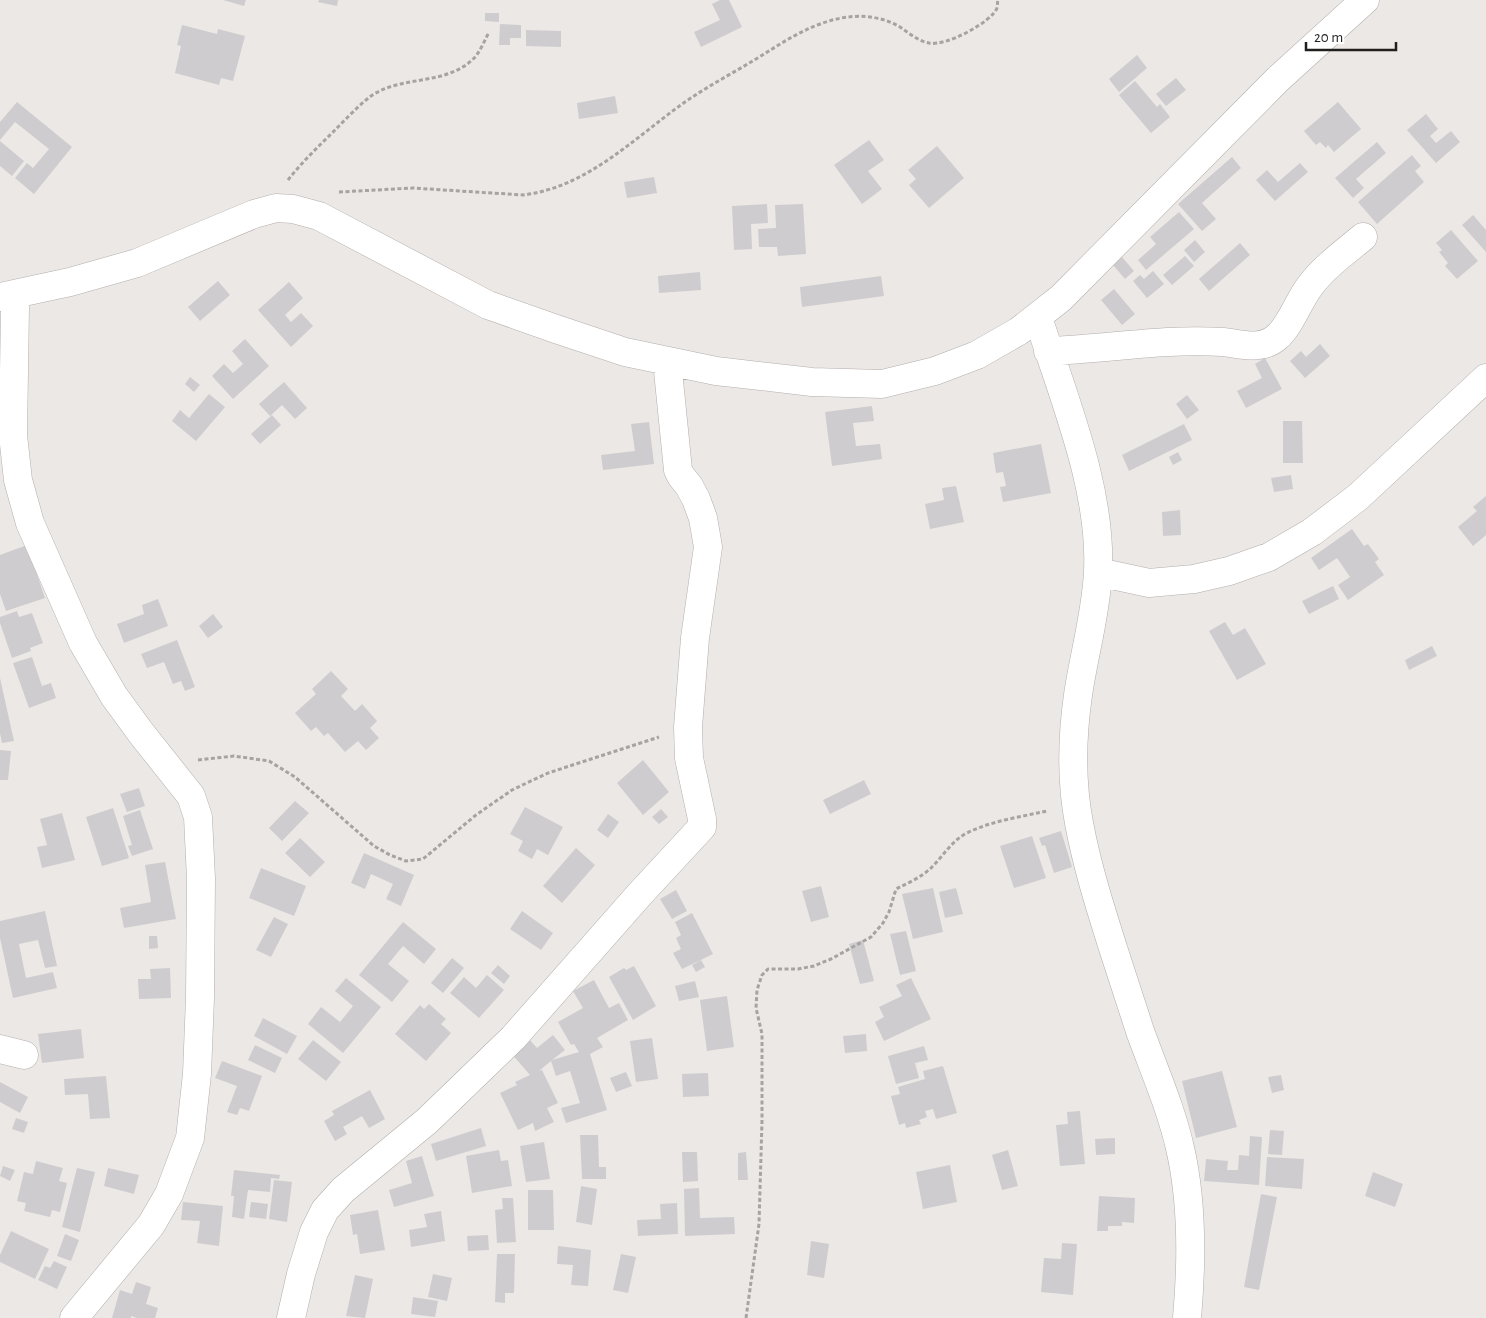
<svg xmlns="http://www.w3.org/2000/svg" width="1486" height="1318" viewBox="0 0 1486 1318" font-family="'Alegreya Sans',sans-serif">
  <rect width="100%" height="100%" fill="#ece8e5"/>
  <!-- building -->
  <path fill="#cfccd0" d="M223,0H246L244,6Z
    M319,0H338L337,6L318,2Z
    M720,0H729L742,27L701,47L694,32L720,20L712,4Z
    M485,13H499V22L485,21Z
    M500,24L521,25V38H510V45H499Z
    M182,25L217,34L218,29L245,36L233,81L221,78L219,85L175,73L181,46L177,45Z
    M526,30L561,31V47L526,46Z
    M1137,55L1147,68L1119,92L1109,79Z
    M1176,78L1186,90L1166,106L1156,94Z
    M1135,81L1157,107L1160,104L1170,117L1151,133L1119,95Z
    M615,96L618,113L579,119L577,103Z
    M17,102L72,147L34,194L15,178L27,163L33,168L49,149L15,122L0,140V122Z
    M1338,102L1361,129L1334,152L1328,145L1326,148L1320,142L1316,145L1304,131Z
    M1426,114L1438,129L1430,136L1436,143L1451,131L1460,142L1436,163L1407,130Z
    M869,140L884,160L868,171L882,189L862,204L834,165Z
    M0,141L24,161L12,176L0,166Z
    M1377,142L1386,153L1356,179L1364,188L1353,198L1335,178Z
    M937,146L964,178L929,208L909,185L916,179L908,170Z
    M1412,155L1421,166L1415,171L1424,182L1377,224L1358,202Z
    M1232,157L1241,168L1202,203L1216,219L1202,231L1178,204Z
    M1300,163L1308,172L1275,201L1256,180L1267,170L1278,182Z
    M654,177L657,193L627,198L624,182Z
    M767,204L768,223L751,224L752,249L734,250L732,206Z
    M803,204L806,254L778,256L777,247H759L758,229L776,228L775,205Z
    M1179,212L1194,229L1146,270L1138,260L1156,244L1150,237Z
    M1473,215L1486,230V252L1462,225Z
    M1451,230L1478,261L1457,279L1445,266L1448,263L1439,252L1442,250L1436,243Z
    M1195,240L1205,252L1194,262L1184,250Z
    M1240,243L1250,255L1209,291L1199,279Z
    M1185,256L1194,266L1172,285L1163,275Z
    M1122,257L1134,271L1125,279L1113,265Z
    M1153,271L1164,284L1147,298L1133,281L1140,275L1144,279Z
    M700,272L701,290L659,293L658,276Z
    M881,276L884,296L802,307L800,287Z
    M218,281L230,295L200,321L188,307Z
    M289,282L303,298L285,315L291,322L301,313L313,326L291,347L258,310Z
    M1114,289L1135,314L1122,325L1101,300Z
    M245,339L269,366L233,399L212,376L224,364L233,373L243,364L232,351Z
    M1320,344L1330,356L1305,378L1290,361L1301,351L1306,357Z
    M1265,358L1282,389L1246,408L1237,391L1262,378L1255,364Z
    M190,377L200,385L194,392L185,384Z
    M284,382L307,408L295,419L282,405L270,416L259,404Z
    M209,394L225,407L196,441L172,421L180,410L189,418Z
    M1187,395L1199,410L1187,419L1176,404Z
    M872,406L874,421L853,423L856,446L880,444L882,459L832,466L825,412Z
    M272,415L281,425L260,444L251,434Z
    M1283,421H1302L1303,463H1283Z
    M649,422L654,464L603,470L601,455L635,451L631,424Z
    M1184,424L1192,440L1129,471L1122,455Z
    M1041,444L1051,493L1003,502L1000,487L1006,486L1003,472L996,473L993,453Z
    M1178,452L1182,460L1173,465L1169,457Z
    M1291,475L1293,489L1274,492L1271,478Z
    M956,486L964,522L930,529L925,504L944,500L942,488Z
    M1486,496V535L1473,546L1458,527L1477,511L1473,507Z
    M1180,510L1181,535L1163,536L1162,512Z
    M1352,529L1364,546L1368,544L1379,559L1375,562L1384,575L1348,600L1338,585L1350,577L1337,558L1319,570L1311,558Z
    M27,545L45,598L6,611L0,594V555Z
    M1333,586L1339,599L1309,614L1302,601Z
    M158,599L168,626L124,643L117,624L144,614L142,605Z
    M17,611L19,617L32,613L43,643L30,648L31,651L12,658L0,623V617Z
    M213,614L223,627L208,638L199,626Z
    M1225,622L1233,635L1245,628L1266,664L1237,680L1209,631Z
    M177,640L195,687L185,691L181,681L173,684L164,662L147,668L141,654Z
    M1432,646L1437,656L1409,670L1405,660Z
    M32,657L42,686L51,683L56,698L29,708L13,663Z
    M331,671L348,689L341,696L355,711L362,704L377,721L370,728L379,738L366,750L358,741L345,752L328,733L324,736L316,727L311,731L295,713L316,694L312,689Z
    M0,678L14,741L2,743L0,733Z
    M0,750L11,751L8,780H0Z
    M643,760L669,792L643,815L617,783Z
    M864,780L871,794L830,814L823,800Z
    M139,788L145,806L127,812L120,794Z
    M295,801L309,813L282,841L269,828Z
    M525,807L563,827L548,855L537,849L532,859L518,851L523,841L510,834Z
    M113,808L129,858L102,866L86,817Z
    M661,809L668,817L659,824L652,817Z
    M140,810L153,849L132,856L128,846L132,845L123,816Z
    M62,813L75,860L42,868L37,847L47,845L40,819Z
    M608,814L619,822L608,838L597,830Z
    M1061,831L1072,867L1054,873L1045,845L1042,846L1039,838Z
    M1032,836L1046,878L1014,888L1000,846Z
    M300,838L325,862L310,877L285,853Z
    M576,848L595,865L562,903L543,886Z
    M364,853L414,875L401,906L386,899L393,884L371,874L365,889L351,883Z
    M165,862L176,919L124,928L120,908L151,902L145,865Z
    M261,868L306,886L294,916L249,898Z
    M821,886L829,917L811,922L802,891Z
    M933,888L943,932L913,939L902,894Z
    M956,888L963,914L945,918L939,892Z
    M676,890L687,911L672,919L660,899Z
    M45,911L57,966L45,968L38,940L19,944L26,978L53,972L57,988L13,998L0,938V921Z
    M522,911L553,933L541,950L510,929Z
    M692,913L713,954L682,969L673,953L681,949L676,938L681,935L675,922Z
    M274,917L288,924L271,957L256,950Z
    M403,922L436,949L424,964L403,946L388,964L409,981L392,1002L359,975Z
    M906,931L916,971L900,975L890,934Z
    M149,936H157L158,948L149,949Z
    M863,940L874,981L860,984L849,944Z
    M452,958L464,968L443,993L431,983Z
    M701,960L705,967L696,972L692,965Z
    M498,965L510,976L504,984L491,973Z
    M634,966L656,1006L633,1020L609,977L624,968L626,970Z
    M170,968L171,998L139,999L138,979H151L150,969Z
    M487,975L504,990L479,1018L450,993L464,977L476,988Z
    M346,978L381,1007L343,1053L308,1024L321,1007L340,1022L353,1006L335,991Z
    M911,978L931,1019L884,1041L875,1022L884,1017L879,1007L902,996L896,985Z
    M594,980L609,1008L619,1003L628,1020L597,1038L603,1047L590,1054L607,1110L566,1123L561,1108L580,1103L570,1071L556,1076L551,1061L539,1071L542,1070L558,1103L547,1108L554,1122L535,1131L533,1123L518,1130L500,1093L517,1085L515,1082L530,1075L510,1052L527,1037L537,1048L553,1035L565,1050L552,1060L579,1052L574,1044L571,1045L558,1022L583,1008L573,991Z
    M695,981L699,997L679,1001L675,986Z
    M727,996L734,1047L707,1051L700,1000Z
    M429,1004L446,1019L441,1024L451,1033L426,1061L395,1034L420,1005L424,1009Z
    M263,1018L297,1036L287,1054L254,1036Z
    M81,1029L84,1058L42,1063L38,1034Z
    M866,1034L867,1051L845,1053L843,1036Z
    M652,1038L658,1079L636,1082L630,1041Z
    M313,1040L341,1062L326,1081L298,1059Z
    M255,1045L282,1058L275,1073L248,1060Z
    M924,1046L928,1060L915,1063L919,1078L896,1084L888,1056Z
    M222,1061L262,1076L249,1111L240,1108L237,1115L227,1112L237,1086L215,1078Z
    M943,1066L957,1113L936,1119L933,1109L925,1111L927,1117L919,1120L921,1124L906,1128L905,1123L899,1125L891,1096L900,1094L898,1087L925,1079L923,1071Z
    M1222,1071L1237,1127L1196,1138L1182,1081Z
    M626,1072L632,1086L616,1092L610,1078Z
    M708,1073L709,1096L683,1097L682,1074Z
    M1281,1075L1284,1090L1272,1093L1268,1077Z
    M106,1076L110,1118L90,1119L88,1094L65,1095L64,1079Z
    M0,1082L28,1097L20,1113L0,1102Z
    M370,1090L385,1119L369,1128L362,1116L343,1127L347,1134L335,1141L324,1121L334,1115L332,1111Z
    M1080,1111L1085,1164L1060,1166L1056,1125L1068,1124L1067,1112Z
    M16,1118L28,1122L24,1133L12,1129Z
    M481,1128L486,1146L436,1161L431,1144Z
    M1270,1130L1284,1131L1282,1155L1268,1154Z
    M580,1135H598L599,1167H606V1179H582Z
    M1250,1136L1262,1137L1259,1185L1204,1181L1206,1159L1228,1161L1227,1170H1238L1239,1155L1249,1156Z
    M1115,1138V1154L1096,1155L1095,1139Z
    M544,1142L550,1179L526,1182L520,1146Z
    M499,1150L501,1161L508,1160L512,1186L472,1193L466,1156Z
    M1008,1150L1018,1186L1002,1190L992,1155Z
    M682,1152H697L698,1181L683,1182Z
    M746,1152L748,1180H738V1153Z
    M422,1156L434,1196L394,1207L389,1190L412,1183L406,1161Z
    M1267,1157L1304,1159L1302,1189L1265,1186Z
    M36,1161L63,1168L59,1181L67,1183L60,1212L52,1210L50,1217L24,1211L26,1203L17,1201L24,1172L33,1174Z
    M950,1165L957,1202L923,1209L916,1172Z
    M3,1166L15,1170L10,1181L0,1176Z
    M77,1168L95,1172L80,1232L62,1227Z
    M108,1168L139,1175L134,1194L104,1186Z
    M234,1170L280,1175L279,1179L271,1178L270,1192L248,1190L244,1219L232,1217L234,1196H231Z
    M1373,1172L1403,1184L1395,1207L1365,1196Z
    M274,1180L292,1182L287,1222L269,1219Z
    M581,1186L597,1189L592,1225L576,1222Z
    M699,1188L700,1218L734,1217L735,1234L685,1236L684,1189Z
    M528,1190H553L554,1230H528Z
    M1261,1194L1277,1197L1259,1290L1244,1287Z
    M1099,1196L1135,1198L1134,1223L1122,1222V1226H1108V1231H1097Z
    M502,1198H513L516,1242L497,1243L495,1210L503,1209Z
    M183,1202L223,1206L219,1246L197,1243L200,1221L181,1220Z
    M251,1202L268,1204L266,1219L249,1217Z
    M677,1203L678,1234L638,1236L637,1220L661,1219L660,1204Z
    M378,1210L385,1250L360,1254L357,1234L353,1235L350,1215Z
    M441,1211L445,1241L411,1247L409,1230L427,1227L424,1214Z
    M11,1231L49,1249L35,1279L0,1262V1255Z
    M65,1234L79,1240L71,1261L57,1256Z
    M488,1235L489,1250L468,1251L467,1236Z
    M811,1241L829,1244L824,1278L807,1275Z
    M1062,1243L1077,1244L1073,1295L1041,1292L1044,1258L1061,1259Z
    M558,1246L591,1250L588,1286L571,1285L573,1265L557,1264Z
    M497,1254H515L514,1293H505V1303L495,1302Z
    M621,1254L636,1257L628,1293L613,1290Z
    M54,1261L67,1267L57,1289L38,1280L45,1266L50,1268Z
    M433,1274L452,1278L447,1301L428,1297Z
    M355,1275L373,1279L365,1318L346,1316Z
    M136,1282L151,1287L146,1304L158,1308L155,1318H137L131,1316V1318H112L120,1290L132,1294Z
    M413,1297L438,1301L435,1317L411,1314Z"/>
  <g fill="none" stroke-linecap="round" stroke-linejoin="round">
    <!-- street casing -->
    <g stroke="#b3aeac" stroke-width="29">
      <path id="street" d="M12,295L15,308L13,435L18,480L30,523L83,643L114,696L141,733L191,796L198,817L201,879L200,998L197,1074L190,1138L169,1194L151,1225L74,1318
        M0,297L70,282L137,263L254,214L276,208L293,209L319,216L488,305L556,329L625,352L716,371L812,382L882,384L935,371L977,355L1019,331L1061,298L1277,80L1365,0
        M1038,317C1063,398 1102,487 1098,572C1096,614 1084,654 1078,695C1072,737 1071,781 1079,823C1087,866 1100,907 1113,948C1122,975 1131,1004 1140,1031C1154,1070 1171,1108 1180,1148C1193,1204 1192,1262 1187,1318
        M1048,351C1107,349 1164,338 1223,342C1242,344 1261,351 1277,337C1290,326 1299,300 1310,286C1324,267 1345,252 1363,237
        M1098,572L1149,583L1194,579L1229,571L1269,557L1312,532L1358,497L1486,378
        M0,1049L24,1055
        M291,1318L301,1274L314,1232L325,1210L343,1190L427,1121L513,1038L639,895L702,827V819L689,758L688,727L695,638L708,547L703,518L696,499L689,486L681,476L678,470L667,361"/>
    </g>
    <!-- path -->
    <path stroke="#a6a3a1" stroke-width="3" stroke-dasharray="4 2.5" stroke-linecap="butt" d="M288,180C302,162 319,146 335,130C346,119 358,106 371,96C403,74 448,87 476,56C481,49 485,40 489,32
      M339,192L413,188L523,195C588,187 634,138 685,102C708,86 733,73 756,59C779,45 797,32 823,23C848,14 876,13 900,27C909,33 918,41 929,43C945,47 992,22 997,8C998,5 997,3 998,0
      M198,760L234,756L269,761L295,777L374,846L390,855L406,861L423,859L476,815L512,790L548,773L659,737
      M746,1318L759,1224L762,1121V1034L756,1008L757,990L762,975L768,969H798L814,966L831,959L871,937L883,923L889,912L896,889C908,883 922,877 932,867C943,856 951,842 965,834C990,821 1020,817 1047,811"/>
    <!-- street -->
    <use href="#street" stroke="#fff" stroke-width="28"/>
  </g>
  <!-- scale -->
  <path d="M1306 42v8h90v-8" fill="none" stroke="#201f1e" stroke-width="2.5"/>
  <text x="1314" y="42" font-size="15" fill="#201f1e" stroke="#ffffff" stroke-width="4" paint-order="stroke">20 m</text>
</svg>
